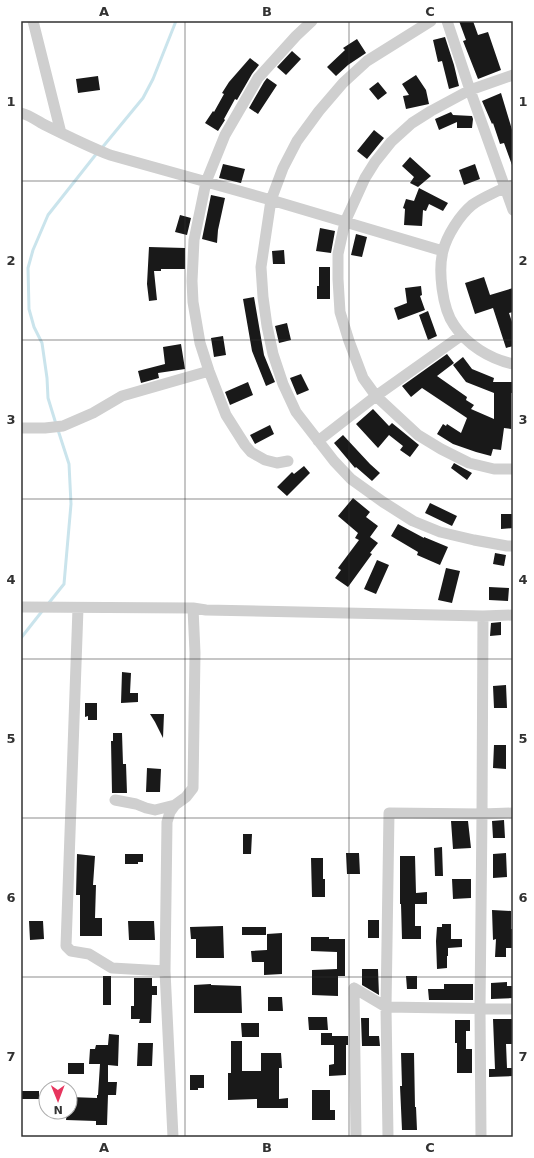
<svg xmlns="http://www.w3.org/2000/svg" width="534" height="1158" viewBox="0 0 534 1158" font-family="'DejaVu Sans',sans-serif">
  <rect width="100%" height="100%" fill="#fff"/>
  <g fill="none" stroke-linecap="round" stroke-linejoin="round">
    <!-- stream -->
    <path stroke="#cae4ec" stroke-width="3" d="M101,149L143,98L153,79L176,21
      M56,424L48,398L47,378L42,343L34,327L29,309L28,268L33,250L48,215L97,153
      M48,604L64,584L71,504L69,464L58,430
      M21,638L43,610"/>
  </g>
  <!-- building -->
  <path fill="#191919" d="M459,21H473L478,35L488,32L501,70L478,79L463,41L466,40Z
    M445,37L454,65L459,86L449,89L442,61L438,62L433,40Z
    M357,39L366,53L348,65L336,76L327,67L345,50L343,48Z
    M292,51L301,59L286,75L277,67Z
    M250,58L259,65L252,74L237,100L235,99L224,119L225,120L218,131L205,123L213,111L214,112L224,94L222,93L229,82Z
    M416,75L426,90L429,104L406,109L403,96L409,95L402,84Z
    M98,76L100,90L78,93L76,79Z
    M267,78L277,85L258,114L249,108L264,82Z
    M378,82L387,93L378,100L369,89Z
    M501,93L513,133V164L512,165L504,143L500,144L493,123L492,124L482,101Z
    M451,112L453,115L472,116L473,119L472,128H457V122L439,130L435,119Z
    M374,130L384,138L367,159L357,151Z
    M410,157L431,176L418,187L410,183L414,177L402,166Z
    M223,164L245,169L241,183L219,178Z
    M475,164L480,179L464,185L459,170Z
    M419,188L448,203L443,211L429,204L426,211L423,210L422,226L404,225L405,209L403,208L406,199L414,201Z
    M211,195L225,198L218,230L217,243L202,239Z
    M180,215L191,218L187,235L175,232Z
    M320,228L335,231L331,253L316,251Z
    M356,234L367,237L362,257L351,255Z
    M149,247L185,248V269H161V271H154L157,300L149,301L147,284Z
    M284,250L285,264H273L272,251Z
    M319,267H330V299H317V286H319Z
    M484,277L490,295L513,288V312L509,313L513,325V346L506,348L493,308L475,314L465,283Z
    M421,286L422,295L420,296L425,310L398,320L394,308L407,303L405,288Z
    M254,297L264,355L275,382L266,386L252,351L243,299Z
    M428,311L437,336L428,340L419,315Z
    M287,323L291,340L279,343L275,326Z
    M223,336L226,355L214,357L211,338Z
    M181,344L185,369L158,373L159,378L141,383L138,371L165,364L163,347Z
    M447,354L454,363L437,376L467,397L466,400L474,405L471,409L494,419V393L466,382L453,365L463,357L472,369L494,378L493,382H513V393H511V429L504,428L501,450L493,449L491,456L476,452L453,444L437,434L443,424L446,426L447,424L461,433L467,418L422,388L411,397L402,386Z
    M301,374L309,390L297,395L290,378Z
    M248,382L253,395L230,405L225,392Z
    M373,409L389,426L392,423L419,445L410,457L400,450L403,446L389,435L378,448L356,424Z
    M270,425L274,434L255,444L250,435Z
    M343,435L370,464L380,473L372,481L356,467L355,468L334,443Z
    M454,463L472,473L467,480L451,468Z
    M304,466L310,473L287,496L277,487L292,472L294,474Z
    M353,498L370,512L366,517L378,526L370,537L378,543L370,553L372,554L348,587L335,578L341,570L338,568L359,540L355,538L358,533L338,516Z
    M430,503L457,516L452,526L425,513Z
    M501,514H513V528L501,529Z
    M398,524L424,538V537L448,547L440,565L417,555L418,552L391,536Z
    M495,553L506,555L504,566L493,564Z
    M377,560L389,565L376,594L364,589Z
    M446,568L460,571L452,603L438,600Z
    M489,587L509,588L508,601L489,600Z
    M501,622V635L490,636L491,623Z
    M122,672L131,673L130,693H138V702L121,703Z
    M506,685L507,708H494L493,686Z
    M85,703H97V720H88V716L85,717Z
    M150,714H164L163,738L155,722Z
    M113,733H122L123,764H126L127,793H112L111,741H113Z
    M494,745H506V769L493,768Z
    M147,768L161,769L160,792H146Z
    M504,820L505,838H493L492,821Z
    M451,821H468L471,848L453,849Z
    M243,834H252L251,854H243Z
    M442,847L443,876H435L434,848Z
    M346,853H359L360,874H347Z
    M506,853L507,877L493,878V854Z
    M77,854L95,856L93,885H96L95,918H102V936H80V895H76Z
    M125,854H143V862H138V864H125Z
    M400,856H415L416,893L427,892V904H415V926H421V939H402L401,904H400Z
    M311,858H323V879H325V897H312Z
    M452,879H471V898L453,899Z
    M492,910L511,911V929H513V948H506V957H495L496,939L493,940Z
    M368,920H379V938H368Z
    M29,921H43L44,939L30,940Z
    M128,921H154L155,940H129Z
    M442,924H451V939H462V947L448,948V956H447V968L437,969L436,941L437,927H442Z
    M223,926L224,958H196V939H191L190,927Z
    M242,927H266V935H242Z
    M282,933V974L264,975V962H252L251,951L267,950V934Z
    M311,937H329V939H345V976H338V996L312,995V970L337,969V952L311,951Z
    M362,969H378L379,995L362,985Z
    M103,976H111V1005H103Z
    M406,976H417V989H407Z
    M134,978H152V986H157V995H152L151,1023H139L140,1019H131V1006H134Z
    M507,982V986H513V998L491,999V983Z
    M211,984V985L241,986L242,1013H194V985Z
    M444,984H473V1000H429L428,989H444Z
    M268,997H282L283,1011H268Z
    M308,1017H327L328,1030H309Z
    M361,1018H369V1036H379L380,1046H362Z
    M493,1019H513V1044H506L507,1068H513V1076L489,1077V1069H495Z
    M455,1020H470V1031H466V1049H472V1073H457V1043H455Z
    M241,1023H259V1037H242Z
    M321,1033H332V1036H348V1045H346V1075L329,1076V1065L334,1064V1045H321Z
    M109,1034L119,1035L118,1066L108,1065V1082H117L116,1095H108L107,1125H96V1121L66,1120L67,1112H70V1097L97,1098V1095H98L100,1064H89L90,1049H95L96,1045H108Z
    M231,1041H242V1071H261V1053H281L282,1068H279V1099L288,1098V1108H257V1099L228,1100V1073H231Z
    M138,1043H153L152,1066H137Z
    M401,1053H414L415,1107H416L417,1130H402L400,1086H402Z
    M68,1063H84V1074H68Z
    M190,1075H204V1088H198V1090H190Z
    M312,1090H330V1110H335V1120H312Z
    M21,1091H39V1099H21Z"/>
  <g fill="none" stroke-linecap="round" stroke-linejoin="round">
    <!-- minor -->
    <path stroke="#cfcfcf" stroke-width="11" d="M33,21L61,133
      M431,21L367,61L343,83L319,111L297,141L283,168L271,200L261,267L263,297L267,326L273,354L283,384L296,412L334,461L351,479L383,502L413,521L440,532L474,540L507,546H513
      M447,21L470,90L513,210
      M513,75L470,90L431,111L412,123L391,142L375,162L365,178L345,222L338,254V279L340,312L349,341L363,378L376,396L418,435L441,449L469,463L494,469H513
      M21,113C29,115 36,120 43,124C65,135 87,146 110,155L271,200L443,251
      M513,185C503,188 480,199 472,205C460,215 447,235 443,251C438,270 442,308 454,325C467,345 490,359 513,364
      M21,428H45L63,426L93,413L122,396L209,371
      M318,441L376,396L462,335
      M288,461L277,463L265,460L251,452L245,445L226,415L209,371L200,343L193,302L192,281L194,240L206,182L225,135L258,78L296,36L312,21
      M21,607L193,608L206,610L483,616L513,615
      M78,608L66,946L71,951L89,954L112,968L165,971
      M115,800L136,804L146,808L155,810L175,805
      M354,988L386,1007L513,1009
      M354,988L356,1137
      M173,1137L165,971L167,822L170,812L175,805L186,797L193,788L195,653L193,608
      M388,1137L386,1007L389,813L482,814L513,813
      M481,1137L480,1009L482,814L483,616"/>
  </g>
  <!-- grid -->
  <path fill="none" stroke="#323232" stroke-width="1" stroke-opacity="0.55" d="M185,21V1137M349,21V1137M21,181H513M21,340H513M21,499H513M21,659H513M21,818H513M21,977H513"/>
  <!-- border -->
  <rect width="534" height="1158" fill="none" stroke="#ffffff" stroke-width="44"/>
  <!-- north arrow -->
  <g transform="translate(58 1100) rotate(179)"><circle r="19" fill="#ffffff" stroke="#adadad"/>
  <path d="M0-3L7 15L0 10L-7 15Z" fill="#e7355e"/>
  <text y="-6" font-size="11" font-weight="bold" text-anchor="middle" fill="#323232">N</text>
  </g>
  <rect x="22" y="22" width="490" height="1114" fill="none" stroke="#323232" stroke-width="1.5"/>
  <g font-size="13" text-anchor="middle" font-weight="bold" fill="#323232">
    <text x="104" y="16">A</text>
    <text x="267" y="16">B</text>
    <text x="430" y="16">C</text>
    <text x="11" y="106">1</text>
    <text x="523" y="106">1</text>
    <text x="11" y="265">2</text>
    <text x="523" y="265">2</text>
    <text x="11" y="424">3</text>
    <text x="523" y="424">3</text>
    <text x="11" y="584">4</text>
    <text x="523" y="584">4</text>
    <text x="11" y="743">5</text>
    <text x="523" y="743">5</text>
    <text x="11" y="902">6</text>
    <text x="523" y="902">6</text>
    <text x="11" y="1061">7</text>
    <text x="523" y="1061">7</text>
    <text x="104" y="1152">A</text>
    <text x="267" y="1152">B</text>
    <text x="430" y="1152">C</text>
  </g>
</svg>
